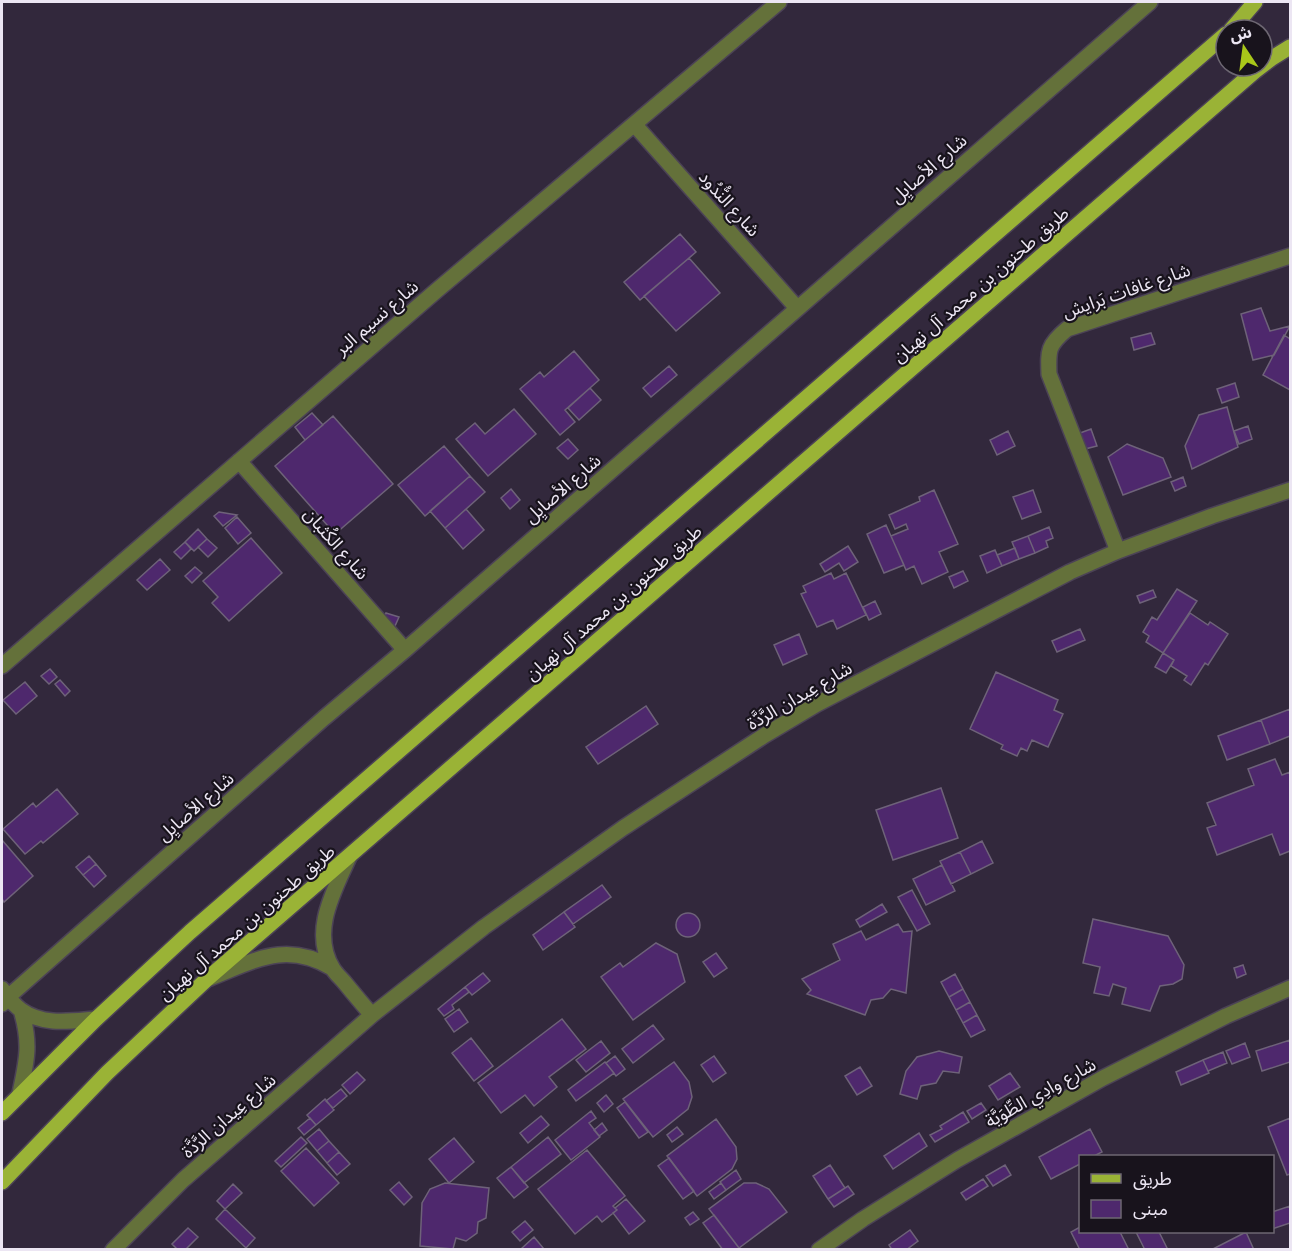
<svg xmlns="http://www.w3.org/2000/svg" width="1292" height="1251" viewBox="0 0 1292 1251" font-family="'Noto Sans','Noto Sans Arabic',sans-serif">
  <rect width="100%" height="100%" fill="#32283c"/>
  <!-- building -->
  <path fill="#4e286d" stroke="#6e6279" stroke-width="1.5" d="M680,234L696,252L640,300L624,282Z
    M689,258L720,293L676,331L644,296Z
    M1261,308L1270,331L1290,326L1274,355L1253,360L1241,314Z
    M1151,333L1155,344L1134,350L1131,338Z
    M1284,335L1290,339V390L1263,375Z
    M574,351L599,380L565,410L575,422L560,435L520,389L540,372L544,377Z
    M669,366L677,375L651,397L643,388Z
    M1235,383L1239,397L1222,403L1217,389Z
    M590,388L601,400L579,420L568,408Z
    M1227,407L1238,447L1192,469L1185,446L1199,415Z
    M514,409L536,434L488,476L456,439L475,423L485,434Z
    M312,413L323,425L305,440L295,427Z
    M333,416L393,484L335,534L275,466Z
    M1248,426L1252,439L1239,444L1234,431Z
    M1091,429L1097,446L1085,449L1080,433Z
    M1008,431L1015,446L997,455L990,440Z
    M568,439L578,450L568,459L557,448Z
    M1127,444L1163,458L1171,477L1123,495L1108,457Z
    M444,446L470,476L425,516L398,485Z
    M470,476L485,492L445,528L430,511Z
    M1183,477L1186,486L1175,491L1171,482Z
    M511,489L520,500L510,509L501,498Z
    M934,490L958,544L939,552L948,572L922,584L914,566L906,570L891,536L908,529L906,524L895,529L889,515L920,501L919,497Z
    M1033,490L1041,512L1022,519L1013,497Z
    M466,509L484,530L463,549L445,528Z
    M219,512L237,515L223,526L214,516Z
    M237,517L251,533L238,544L225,528Z
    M886,525L904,565L884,573L867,534Z
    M1049,527L1053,538L1046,541L1048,547L1035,553L1028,536Z
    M198,529L207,539L194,551L185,542Z
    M1028,536L1035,553L1019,559L1012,542Z
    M251,538L282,573L229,621L212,603L218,597L203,581Z
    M207,539L217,548L208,557L198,547Z
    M185,542L191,549L181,559L174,552Z
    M848,546L858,562L844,571L839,563L825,572L820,564Z
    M1015,548L1019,559L1002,566L997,555Z
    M995,550L1002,566L987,573L980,556Z
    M160,559L170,570L147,590L137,580Z
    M195,567L202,573L192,583L185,576Z
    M963,571L968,581L954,588L949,577Z
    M831,573L834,579L846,573L866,615L837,629L833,620L817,627L801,594L806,592L803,586Z
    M1177,589L1197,601L1163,653L1146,642L1149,636L1143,632L1152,617L1157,620Z
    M1153,590L1156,597L1140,603L1137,596Z
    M875,601L881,614L869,620L863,607Z
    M386,613L399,617L395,626L383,621Z
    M1190,613L1208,625L1210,622L1228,634L1208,665L1205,663L1191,685L1184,680L1187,676L1171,666L1174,660L1163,653Z
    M1080,629L1085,640L1057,652L1052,641Z
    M799,634L807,654L783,665L774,645Z
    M1163,653L1174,660L1166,673L1155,667Z
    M50,669L57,677L49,684L41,676Z
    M996,672L1058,700L1054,710L1063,714L1048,747L1032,740L1027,751L1021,748L1017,756L1001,749L1003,745L970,729Z
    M60,680L70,691L65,696L55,684Z
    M25,682L37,696L16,714L3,700Z
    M646,706L658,724L598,764L586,747Z
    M1290,709V736L1270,744L1261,720Z
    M1261,720L1270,744L1227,760L1218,736Z
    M1275,759L1282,775L1290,772V851L1280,855L1272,834L1217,855L1207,828L1216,825L1207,803L1254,785L1248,769Z
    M941,788L958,838L893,860L876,810Z
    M57,789L78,814L43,843L41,841L25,854L3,829L33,803L36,807Z
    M2,840L33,876L4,902L2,899Z
    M982,841L993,863L971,874L960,852Z
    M960,852L971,874L951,884L940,861Z
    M89,856L96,864L83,875L76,867Z
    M96,864L106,876L94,887L83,875Z
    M942,865L955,891L926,905L913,879Z
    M602,885L611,897L573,924L564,912Z
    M912,890L930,924L917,931L898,897Z
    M882,904L887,912L860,927L856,920Z
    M564,912L575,927L543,950L533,935Z
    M676 925a12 12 0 1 1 24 0a12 12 0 1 1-24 0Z
    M1093,919L1168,936L1184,965L1182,979L1173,984L1160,986L1150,1011L1122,1004L1126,988L1113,984L1109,996L1094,993L1100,967L1083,963Z
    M898,924L903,932L912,931L906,993L891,989L883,998L871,1000L865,1015L807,994L811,990L802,979L840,960L833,944L861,931L866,940Z
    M656,943L677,954L685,982L633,1020L601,977L620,963L623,967Z
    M716,953L727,968L714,977L703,962Z
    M1243,965L1246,974L1237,978L1234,968Z
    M483,973L490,981L472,995L465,987Z
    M955,974L963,989L949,997L941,982Z
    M465,987L469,992L452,1005L454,1009L444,1016L438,1009Z
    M963,989L970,1002L956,1010L949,997Z
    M970,1002L977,1015L963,1023L956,1010Z
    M459,1009L468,1022L454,1032L445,1019Z
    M977,1015L985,1030L971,1037L963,1023Z
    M562,1019L586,1049L549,1077L557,1087L534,1106L525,1095L501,1113L478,1083Z
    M653,1025L664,1039L633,1063L622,1049Z
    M471,1038L493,1066L474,1081L452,1053Z
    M1290,1040V1062L1262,1071L1256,1051Z
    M601,1041L610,1053L586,1072L576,1060Z
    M1245,1043L1250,1057L1232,1064L1226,1051Z
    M939,1051L962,1057L959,1073L943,1071L936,1083L921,1086L917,1099L900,1094L906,1071L917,1057Z
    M1223,1052L1227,1063L1208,1071L1203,1060Z
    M615,1056L625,1069L616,1076L606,1063Z
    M714,1056L726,1073L713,1082L701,1065Z
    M1203,1060L1209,1073L1181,1085L1176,1072Z
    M605,1062L614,1073L576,1101L568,1090Z
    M674,1062L689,1082L692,1097L688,1109L653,1137L623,1099Z
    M860,1067L872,1086L857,1095L845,1076Z
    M357,1072L365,1080L350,1094L342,1085Z
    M1010,1073L1020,1087L998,1100L989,1086Z
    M341,1089L347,1096L333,1108L326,1101Z
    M606,1095L613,1104L604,1112L597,1103Z
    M325,1099L334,1110L316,1125L307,1115Z
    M625,1102L648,1132L639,1138L617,1108Z
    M981,1103L986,1110L972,1119L967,1111Z
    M591,1111L596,1118L589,1123L600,1137L571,1160L555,1140Z
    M963,1112L969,1122L935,1142L930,1135L942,1129L940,1126Z
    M541,1116L549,1125L528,1143L520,1133Z
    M310,1118L316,1125L304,1135L298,1128Z
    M1290,1118V1174L1287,1175L1268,1127Z
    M716,1119L736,1147L737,1159L732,1169L697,1196L667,1156Z
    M602,1123L607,1130L599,1136L594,1130Z
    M677,1127L683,1134L672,1142L667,1135Z
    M319,1129L329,1141L317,1151L307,1139Z
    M1090,1129L1102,1152L1094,1156H1080V1164L1051,1179L1039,1157Z
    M919,1133L927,1146L893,1169L884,1156Z
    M301,1137L307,1143L281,1167L275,1161Z
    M548,1137L561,1154L524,1183L511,1167Z
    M454,1138L474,1162L449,1183L429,1159Z
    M329,1141L339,1152L327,1163L317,1151Z
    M306,1148L339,1183L314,1206L281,1171Z
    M587,1150L625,1196L613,1206L617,1210L602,1222L597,1216L575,1234L538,1189Z
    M339,1152L350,1164L337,1175L327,1163Z
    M669,1158L694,1191L683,1199L658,1166Z
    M830,1165L845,1188L828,1199L813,1176Z
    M1005,1165L1011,1175L993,1186L986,1176Z
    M511,1167L528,1187L514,1198L497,1178Z
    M736,1170L741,1179L726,1190L720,1182Z
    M983,1179L988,1186L966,1200L961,1193Z
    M399,1182L412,1197L404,1205L390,1190Z
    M445,1183L489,1188L486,1218L478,1222L477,1233L466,1241L456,1238L453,1249L420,1246L422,1203L430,1189Z
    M721,1183L726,1190L714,1199L709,1192Z
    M744,1183H756L769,1189L787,1212L739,1248L709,1209Z
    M233,1184L242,1193L225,1209L217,1201Z
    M848,1186L854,1194L834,1207L828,1199Z
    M626,1199L645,1221L629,1234L613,1213L617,1210L615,1208Z
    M1290,1206V1223L1272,1229V1212Z
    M225,1209L255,1238L246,1248L216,1219Z
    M693,1212L699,1219L690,1225L685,1218Z
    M714,1215L739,1248L740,1250H723L703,1223Z
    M525,1221L533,1230L520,1241L512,1232Z
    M1080,1227V1232H1120L1129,1250H1080L1071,1232Z
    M188,1228L198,1237L185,1250H178L172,1244Z
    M910,1230L918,1241L906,1250H892L889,1245Z
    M1136,1232H1159L1168,1250H1145Z
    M1246,1232L1254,1250H1211Z
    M534,1237L544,1249L520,1250Z"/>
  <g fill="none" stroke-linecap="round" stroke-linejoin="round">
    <!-- minor casing -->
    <g stroke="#4c4356" stroke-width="18">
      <path id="minor" d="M634,124L797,308
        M239,461L405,650
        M1118,551L1049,374C1048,350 1048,345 1067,329L1290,256
        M2,666L436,291L779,2
        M349,857C334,891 310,932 333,969C336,974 341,978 345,983C354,994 363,1005 372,1015
        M210,978C256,960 286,941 332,968
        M2,989C7,996 14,1005 21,1010C43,1026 71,1021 96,1019
        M2,1004L8,997L324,718L405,650L1150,2
        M20,1093C27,1060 31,1043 21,1010
        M113,1250L183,1180L372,1015L484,927L623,828L765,735L817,704L1070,572L1118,551L1212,516L1290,490
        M819,1250L863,1219L957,1160L1103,1078L1226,1016L1290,988"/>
    </g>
    <!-- major casing -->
    <g stroke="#4c4356" stroke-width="18">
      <path id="major" d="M1231,30L1255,2
        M2,1113L96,1019L190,932L1226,34
        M2,1182L107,1073L207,979L1255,71L1272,58L1290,47"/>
    </g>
    <!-- minor -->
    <use href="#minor" stroke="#64713a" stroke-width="15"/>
    <!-- major -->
    <use href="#major" stroke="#9ab336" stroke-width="15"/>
  </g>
  <g text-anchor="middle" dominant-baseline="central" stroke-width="4.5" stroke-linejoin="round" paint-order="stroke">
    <!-- street labels -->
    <g font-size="18" fill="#ece6f3" stroke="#18131c">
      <text transform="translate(928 168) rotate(-41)">شارع الأصايِل</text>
      <text transform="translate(730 203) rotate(48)">شارع النُّدُود</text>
      <text transform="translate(980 284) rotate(-41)">طريق طحنون بن محمد آل نهيان</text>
      <text transform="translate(1126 290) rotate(-19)">شارع غافات بَرايش</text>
      <text transform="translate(376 317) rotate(-41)">شارع نسيم البر</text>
      <text transform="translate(562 488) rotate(-41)">شارع الأصايِل</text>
      <text transform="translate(337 543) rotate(49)">شارع الكُثبان</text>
      <text transform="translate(613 602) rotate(-41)">طريق طحنون بن محمد آل نهيان</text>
      <text transform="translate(799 695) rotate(-30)">شارع عِيدان الرَّدَّة</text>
      <text transform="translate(195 806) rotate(-41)">شارع الأصايِل</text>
      <text transform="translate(246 922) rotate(-41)">طريق طحنون بن محمد آل نهيان</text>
      <text transform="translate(1040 1092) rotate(-29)">شارع وادِي الطِّوَيَّة</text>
      <text transform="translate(228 1115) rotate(-41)">شارع عِيدان الرَّدَّة</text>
    </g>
  </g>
  <!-- border -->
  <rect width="1292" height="1251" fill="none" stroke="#ece6f3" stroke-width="6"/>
  <!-- legend -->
  <rect x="1079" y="1155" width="195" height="78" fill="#18131c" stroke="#6d6772" stroke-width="1.5"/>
  <rect x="1091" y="1174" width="30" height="9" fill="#9ab336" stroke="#6d6772" stroke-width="1.5"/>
  <text x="1133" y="1185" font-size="18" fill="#ece6f3">طريق</text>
  <rect x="1091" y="1200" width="30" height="18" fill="#4e286d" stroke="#6d6772" stroke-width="1.5"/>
  <text x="1133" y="1215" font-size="18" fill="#ece6f3">مبنى</text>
  <!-- north arrow -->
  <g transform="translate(1244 48) rotate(347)"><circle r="28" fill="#18131c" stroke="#6d6772" stroke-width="1.5"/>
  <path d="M0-4.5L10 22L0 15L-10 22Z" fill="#a9c71a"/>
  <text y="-9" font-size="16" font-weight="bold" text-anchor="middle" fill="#ece6f3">ش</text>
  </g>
</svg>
